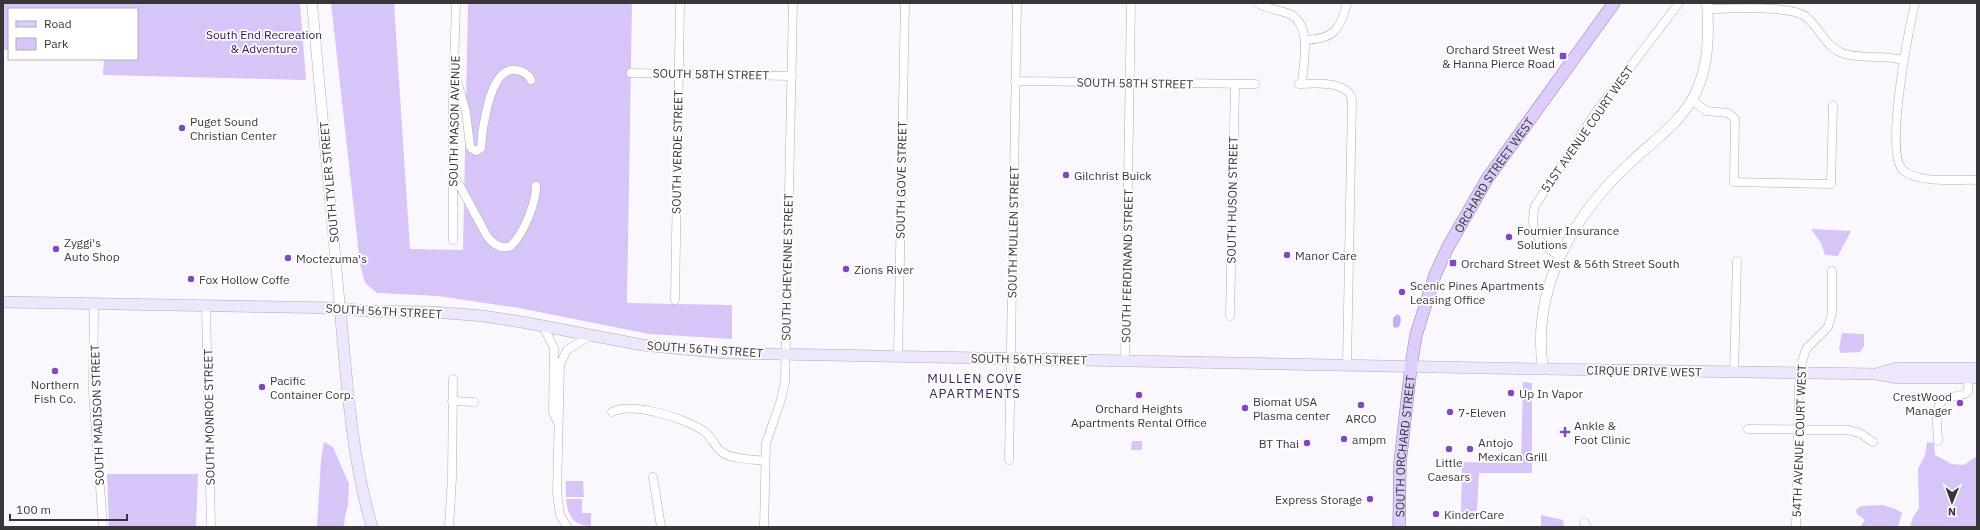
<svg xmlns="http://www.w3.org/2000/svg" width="1980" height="530" viewBox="0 0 1980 530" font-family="'IBM Plex Sans',sans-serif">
  <rect width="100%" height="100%" fill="#faf8fe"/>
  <!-- green -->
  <path fill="#d8c5f8" d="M3,3H300L306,80L103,75L104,59H137V9H9V50H3Z
    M331,3H394L410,249L463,250L468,3H632L627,303L732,305V339L649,334L519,308L438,296L377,293L365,283L360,264Z
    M1811,229L1851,231L1838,256L1825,255L1821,243Z
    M1842,333L1864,334V346L1860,352L1841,353L1839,349Z
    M1523,382L1532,383V473H1479L1477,511L1461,515L1462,462L1521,463Z
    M1132,441H1142V450H1131Z
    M324,442L333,447L349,484L348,506L345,516L344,527H317L321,460Z
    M1927,442L1934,443L1935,455L1952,464L1964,465L1977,456V527H1910L1913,517L1919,508L1918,469L1925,455Z
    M107,474H198L196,527H109Z
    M566,481H583L584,497H566Z
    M566,499H582V513H591V526C573,525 568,517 566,499Z
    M1883,505L1895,509L1902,513L1898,527H1860L1865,520L1857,514L1856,510L1861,506Z
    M1541,515L1563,520L1564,527H1541Z"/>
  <!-- water -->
  <path fill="#c7aef0" d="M1397,314L1400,316L1401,320L1399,327L1395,328L1393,326V318Z"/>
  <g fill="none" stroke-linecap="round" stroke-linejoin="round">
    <!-- minor casing -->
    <g stroke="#b0adb6" stroke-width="9">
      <path id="minor" d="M1257,3C1267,9 1279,10 1290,14C1313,26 1303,63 1302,83
        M1915,3C1909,29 1884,153 1903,170C1918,184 1957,179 1977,180
        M1708,9C1730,9 1788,5 1805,16C1819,26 1825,47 1842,53C1861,60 1883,54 1903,60
        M1305,40C1333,39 1340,31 1347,3
        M631,73L792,76
        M456,77L466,112L470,146L472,149L476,151L481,148C482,140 482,131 484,123C487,107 494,67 516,70C523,71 528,74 531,80
        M1015,81L1255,84
        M1299,84C1315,83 1347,81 1352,99L1347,364
        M1692,100L1706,111L1728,113L1735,119L1734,182L1831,184L1833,105
        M454,175L487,236C493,244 501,250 511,246C524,233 536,203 536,186
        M453,240V100L456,3
        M1560,256C1539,245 1528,230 1535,206L1596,112L1679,3
        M675,300L680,3
        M94,304L93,392L103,527
        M206,307L211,527
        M1230,316L1235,85
        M543,326L554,348L553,412L557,421
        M898,357L905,3
        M1125,361L1131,3
        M1734,372L1737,261
        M452,401L474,402
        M612,412C632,401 688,419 705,432C713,438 715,448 723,453C735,460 752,459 765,461
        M1748,429L1847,430L1860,433L1873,442
        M1938,441C1938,429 1932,403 1947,398C1956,395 1959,398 1968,392V373
        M1009,460L1017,3
        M653,477L661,527
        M1584,522L1587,527
        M449,527L452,478L453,379
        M567,527L560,515L557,493L560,364L567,350L591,335
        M764,527L766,443L780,403L785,382L793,3
        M1796,527L1799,386L1802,362L1806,349L1828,327L1832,313V271"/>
    </g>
    <!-- tertiary casing -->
    <g stroke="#b0adb6" stroke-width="11">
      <path id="tertiary" d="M312,3L340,308
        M1543,369C1531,289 1573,215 1630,163C1653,141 1683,121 1696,92C1709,65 1709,32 1707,3"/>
    </g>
    <!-- secondary casing -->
    <g stroke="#b0adb6" stroke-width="12">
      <path id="secondary" d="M3,302L340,308L364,311L434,312L483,316L522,322L642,345L724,353L1543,369L1877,374L1898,378H1977
        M340,308C347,381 351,456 372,527
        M1879,373L1897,368H1977"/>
    </g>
    <!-- primary casing -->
    <g stroke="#9581b4" stroke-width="13">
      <g id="primary">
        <path id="s1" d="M1399,527L1400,463L1411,366L1416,335L1435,275L1448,247L1487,179L1614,3"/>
      </g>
    </g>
    <!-- minor -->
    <use href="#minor" stroke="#fff" stroke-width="8"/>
    <!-- tertiary -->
    <use href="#tertiary" stroke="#fff" stroke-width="10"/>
    <!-- secondary -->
    <use href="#secondary" stroke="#eee6fd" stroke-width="11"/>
    <!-- primary -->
    <use href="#primary" stroke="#deccfa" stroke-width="12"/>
  </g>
  <!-- markers -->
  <g fill="#8049bf" stroke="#fff" stroke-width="1.5">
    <rect x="1559" y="52" width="8" height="8" rx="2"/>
    <circle cx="182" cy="128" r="4"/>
    <circle cx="1066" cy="175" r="4"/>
    <circle cx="1509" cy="237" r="4"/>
    <circle cx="56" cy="249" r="4"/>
    <circle cx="1287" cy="255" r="4"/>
    <circle cx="288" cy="258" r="4"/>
    <rect x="1449" y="259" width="8" height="8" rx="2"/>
    <circle cx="846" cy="269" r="4"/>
    <circle cx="191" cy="279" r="4"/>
    <circle cx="1402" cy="292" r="4"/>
    <circle cx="55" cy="371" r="4"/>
    <circle cx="262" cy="387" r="4"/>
    <circle cx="1511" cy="393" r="4"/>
    <circle cx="1139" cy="395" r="4"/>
    <circle cx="1960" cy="403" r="4"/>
    <circle cx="1361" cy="405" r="4"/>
    <circle cx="1245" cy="408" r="4"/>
    <circle cx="1450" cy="412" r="4"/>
    <path d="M1563 426h4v4h4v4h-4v4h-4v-4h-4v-4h4z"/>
    <circle cx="1344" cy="439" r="4"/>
    <circle cx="1307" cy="443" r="4"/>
    <circle cx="1449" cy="449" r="4"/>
    <circle cx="1470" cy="449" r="4"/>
    <circle cx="1370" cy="499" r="4"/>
    <circle cx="1436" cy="514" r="4"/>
  </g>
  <g text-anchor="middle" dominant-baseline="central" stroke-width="3.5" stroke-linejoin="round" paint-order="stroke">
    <!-- park labels -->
    <g font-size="12" fill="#360f5b" stroke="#fff">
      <text x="264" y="34">South End Recreation<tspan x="264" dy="14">&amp; Adventure</tspan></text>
    </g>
    <!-- poi labels -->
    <g font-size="12" fill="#373639" stroke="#fff" text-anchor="start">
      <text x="1555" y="49" text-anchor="end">Orchard Street West<tspan x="1555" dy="14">&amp; Hanna Pierce Road</tspan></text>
      <text x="190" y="121">Puget Sound<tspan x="190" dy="14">Christian Center</tspan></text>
      <text x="1074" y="175">Gilchrist Buick</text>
      <text x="1517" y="230">Fournier Insurance<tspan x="1517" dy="14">Solutions</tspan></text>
      <text x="64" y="242">Zyggi's<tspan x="64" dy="14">Auto Shop</tspan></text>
      <text x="1295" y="255">Manor Care</text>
      <text x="296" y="258">Moctezuma's</text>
      <text x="1461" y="263">Orchard Street West &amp; 56th Street South</text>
      <text x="854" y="269">Zions River</text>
      <text x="199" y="279">Fox Hollow Coffe</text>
      <text x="1410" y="285">Scenic Pines Apartments<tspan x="1410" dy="14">Leasing Office</tspan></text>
      <text x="270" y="380">Pacific<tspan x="270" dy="14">Container Corp.</tspan></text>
      <text x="55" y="384" text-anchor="middle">Northern<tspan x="55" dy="14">Fish Co.</tspan></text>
      <text x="1519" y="393">Up In Vapor</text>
      <text x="1952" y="396" text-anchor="end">CrestWood<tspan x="1952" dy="14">Manager</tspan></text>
      <text x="1253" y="401">Biomat USA<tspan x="1253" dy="14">Plasma center</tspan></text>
      <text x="1139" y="408" text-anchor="middle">Orchard Heights<tspan x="1139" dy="14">Apartments Rental Office</tspan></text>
      <text x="1458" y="412">7-Eleven</text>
      <text x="1361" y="418" text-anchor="middle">ARCO</text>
      <text x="1574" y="425">Ankle &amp;<tspan x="1574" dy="14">Foot Clinic</tspan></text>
      <text x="1352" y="439">ampm</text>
      <text x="1478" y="442">Antojo<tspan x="1478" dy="14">Mexican Grill</tspan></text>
      <text x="1299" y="443" text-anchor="end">BT Thai</text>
      <text x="1449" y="462" text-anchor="middle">Little<tspan x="1449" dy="14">Caesars</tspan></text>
      <text x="1362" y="499" text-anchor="end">Express Storage</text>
      <text x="1444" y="514">KinderCare</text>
    </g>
    <!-- street labels -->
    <g font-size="12" fill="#373639" stroke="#fff">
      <text transform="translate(711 74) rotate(1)">SOUTH 58TH STREET</text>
      <text transform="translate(1135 83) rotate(1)">SOUTH 58TH STREET</text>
      <text transform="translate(454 121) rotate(-89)">SOUTH MASON AVENUE</text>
      <text transform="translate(1587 129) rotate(-55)">51ST AVENUE COURT WEST</text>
      <text transform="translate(677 152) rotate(-89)">SOUTH VERDE STREET</text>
      <text stroke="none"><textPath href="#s1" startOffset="372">ORCHARD STREET WEST</textPath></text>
      <text transform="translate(901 180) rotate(-89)">SOUTH GOVE STREET</text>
      <text transform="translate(329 182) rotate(-95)">SOUTH TYLER STREET</text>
      <text transform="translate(1232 200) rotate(-89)">SOUTH HUSON STREET</text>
      <text transform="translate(1013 232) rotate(-89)">SOUTH MULLEN STREET</text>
      <text transform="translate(1127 266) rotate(-89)">SOUTH FERDINAND STREET</text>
      <text transform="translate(787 267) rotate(-89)">SOUTH CHEYENNE STREET</text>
      <text transform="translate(384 311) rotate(3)">SOUTH 56TH STREET</text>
      <text transform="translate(705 349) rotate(4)">SOUTH 56TH STREET</text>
      <text transform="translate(1029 359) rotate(1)">SOUTH 56TH STREET</text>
      <text transform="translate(1644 371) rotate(1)">CIRQUE DRIVE WEST</text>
      <text transform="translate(97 415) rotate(-92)">SOUTH MADISON STREET</text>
      <text transform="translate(209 417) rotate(-91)">SOUTH MONROE STREET</text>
      <text transform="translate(1799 441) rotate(-88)">54TH AVENUE COURT WEST</text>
      <text stroke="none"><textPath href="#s1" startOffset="81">SOUTH ORCHARD STREET</textPath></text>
    </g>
    <!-- neighbourhood labels -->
    <g font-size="13" letter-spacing="1" fill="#3e235d" stroke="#fff">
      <text x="975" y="378">MULLEN COVE<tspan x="975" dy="15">APARTMENTS</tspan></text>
    </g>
  </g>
  <!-- border -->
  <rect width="1980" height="530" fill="none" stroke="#373639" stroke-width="8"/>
  <!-- legend -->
  <rect x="8" y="8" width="130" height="52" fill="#ffffff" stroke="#afafb0"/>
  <rect x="16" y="21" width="20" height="6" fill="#deccfa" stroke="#afafb0"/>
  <text x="44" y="28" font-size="12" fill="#373639">Road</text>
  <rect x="16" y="38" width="20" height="12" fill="#d8c5f8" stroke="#afafb0"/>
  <text x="44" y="48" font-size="12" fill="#373639">Park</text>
  <!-- north arrow -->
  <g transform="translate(1952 502) rotate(181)" stroke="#ffffff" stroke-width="3" paint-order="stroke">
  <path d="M0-3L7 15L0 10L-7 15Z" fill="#373639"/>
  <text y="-6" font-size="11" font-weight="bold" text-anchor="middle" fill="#373639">N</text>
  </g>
  <!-- scale -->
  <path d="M10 514v6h117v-6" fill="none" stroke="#373639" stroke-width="2"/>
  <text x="16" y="514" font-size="12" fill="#373639" stroke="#ffffff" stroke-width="3" paint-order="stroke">100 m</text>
</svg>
